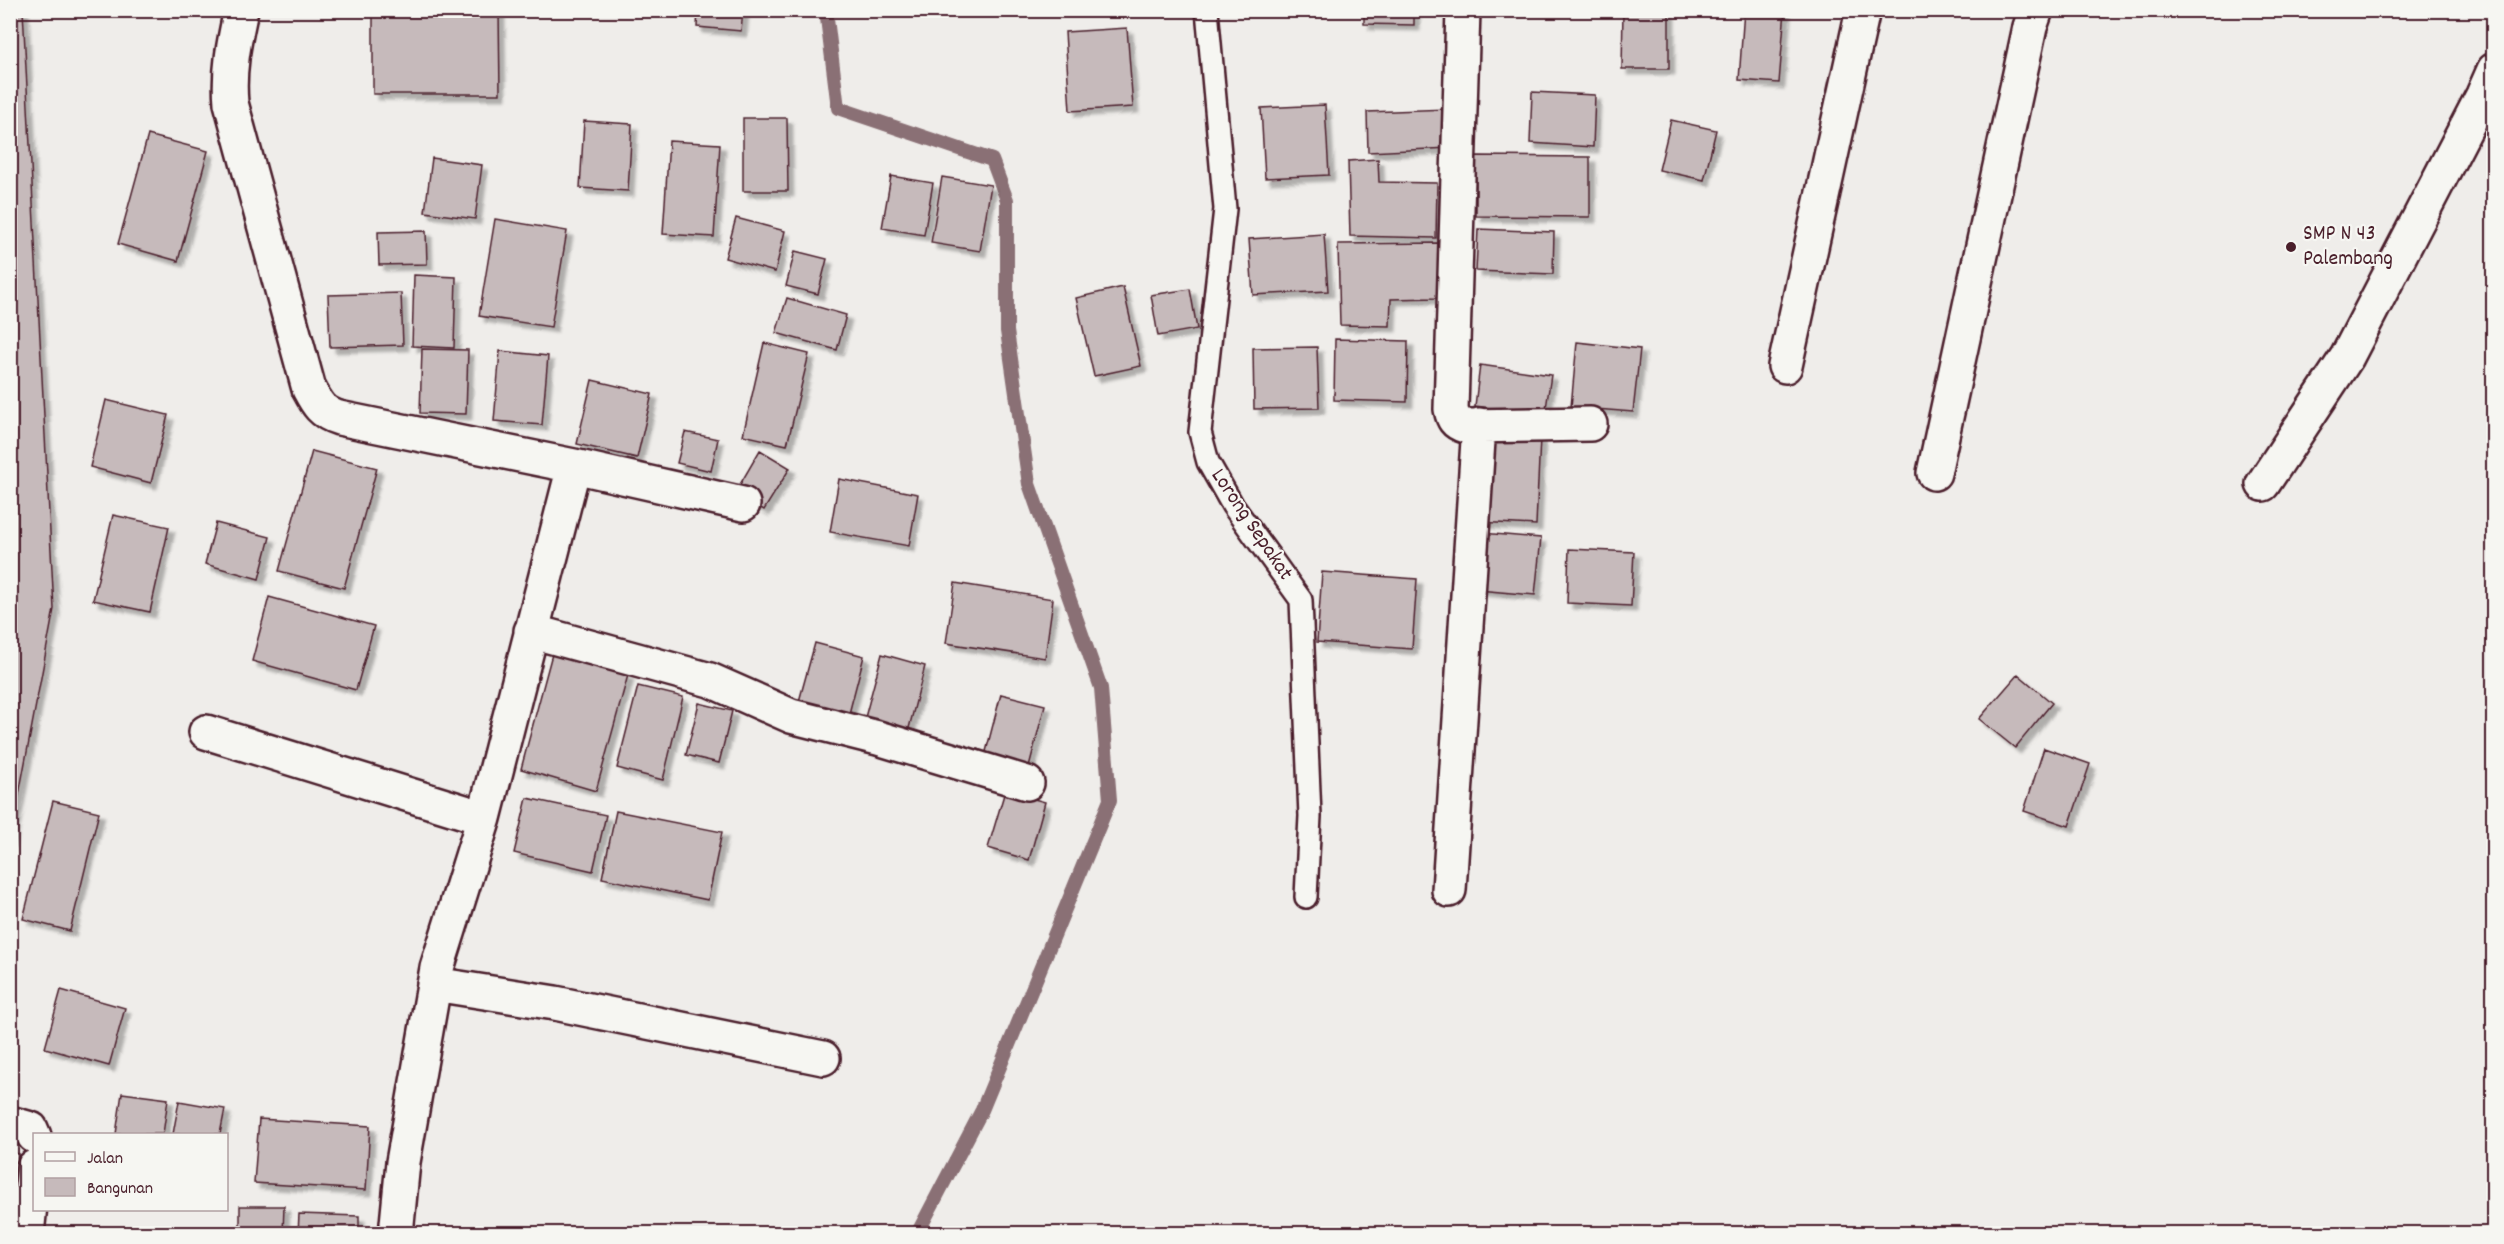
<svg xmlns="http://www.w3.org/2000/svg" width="2504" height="1244" viewBox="0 0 2504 1244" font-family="Dekko,sans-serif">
  <defs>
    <filter id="shadow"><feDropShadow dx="5.5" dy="5.5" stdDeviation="1.5" flood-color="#0004"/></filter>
  </defs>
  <rect width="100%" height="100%" fill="#efedea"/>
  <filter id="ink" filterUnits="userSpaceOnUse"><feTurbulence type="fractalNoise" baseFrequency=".0167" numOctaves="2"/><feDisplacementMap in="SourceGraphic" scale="12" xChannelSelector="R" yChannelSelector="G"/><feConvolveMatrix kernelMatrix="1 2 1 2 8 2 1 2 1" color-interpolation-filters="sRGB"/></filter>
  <g filter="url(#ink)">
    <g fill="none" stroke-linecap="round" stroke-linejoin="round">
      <!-- stream -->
      <path stroke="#8a6f74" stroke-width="14" d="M826,10L838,108L992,160L1007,200V331L1029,484L1101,688L1110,800L982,1110L917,1234"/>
    </g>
    <!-- building -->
    <path fill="#c6babb" stroke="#4a1f2b" stroke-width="1.5" filter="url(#shadow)" d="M10,10H23L54,609L10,842Z
      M373,10H499L500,94H373Z
      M698,10H743L741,31L697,27Z
      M1364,10H1414V25L1364,24Z
      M1623,10H1669V69H1622Z
      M1744,10H1785L1779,83L1739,80Z
      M1127,28L1133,107L1070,111L1065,32Z
      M1532,92L1595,95L1593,147L1530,143Z
      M1325,105L1329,175L1265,178L1261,108Z
      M1448,109L1450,148L1368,152L1367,112Z
      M743,118H787L788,191H743Z
      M1671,120L1716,130L1704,180L1659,170Z
      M584,121L632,124L628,191L580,188Z
      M148,135L208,151L178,261L118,244Z
      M669,141L720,144L714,237L663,234Z
      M1476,156L1590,157V217L1476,216Z
      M432,158L482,165L475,219L425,212Z
      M1378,159L1379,182L1437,183L1436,238L1350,236L1348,161Z
      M891,176L933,183L924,235L882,228Z
      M942,177L991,185L980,251L931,243Z
      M736,218L785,231L775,272L725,258Z
      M495,219L567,231L551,327L479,316Z
      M1478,229L1554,232L1553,274L1476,271Z
      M426,231L427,264L379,265L378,232Z
      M1324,234L1328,291L1253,295L1249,239Z
      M1438,243V298L1391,299L1390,326L1340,325L1338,244Z
      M795,251L827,259L818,294L786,286Z
      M414,275L456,277L454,348L412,346Z
      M1123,287L1141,366L1094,376L1076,298Z
      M1190,289L1197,329L1158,336L1151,295Z
      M401,293L403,345L330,347L328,295Z
      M787,298L846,315L837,350L776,333Z
      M1335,339L1408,341L1407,402L1334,400Z
      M1577,342L1640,349L1633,412L1571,407Z
      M764,343L809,354L787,445L743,435Z
      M1317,347L1319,408L1254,409L1253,348Z
      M422,349L468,350L466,414L420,413Z
      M500,351L548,356L542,425L494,421Z
      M1480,365L1551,375L1545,415L1475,406Z
      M592,380L652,394L637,458L577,444Z
      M106,400L168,415L151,483L90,467Z
      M685,432L718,439L711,471L677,463Z
      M1484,435L1540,438L1536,525L1479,522Z
      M760,450L790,468L764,510L735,493Z
      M312,451L377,468L344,588L279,571Z
      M839,479L918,494L909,546L830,532Z
      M113,515L169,527L150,612L93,600Z
      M216,523L270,537L259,579L205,564Z
      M1482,533L1541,538L1535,595L1478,590Z
      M1569,549L1634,552L1631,606L1567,603Z
      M1322,572L1417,579L1412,649L1317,642Z
      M955,583L1053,599L1045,658L946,643Z
      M269,597L374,626L356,690L252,661Z
      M815,643L864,656L845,729L795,716Z
      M552,654L628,675L596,791L521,769Z
      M882,654L925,666L907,736L863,725Z
      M2018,674L2052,703L2015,748L1979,719Z
      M638,686L683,697L663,780L617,768Z
      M1001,694L1045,705L1026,778L982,767Z
      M699,703L732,711L719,763L686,755Z
      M2044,748L2090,764L2069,826L2024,811Z
      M1005,791L1045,802L1029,860L988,848Z
      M527,798L606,815L593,871L514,853Z
      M53,801L99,812L70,931L23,919Z
      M616,811L722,832L708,900L602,878Z
      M61,990L125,1008L109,1066L45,1048Z
      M122,1093L168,1099L163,1134H116Z
      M179,1101L225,1109L220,1134H173Z
      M259,1119L370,1126L366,1190L254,1183Z
      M10,1153L19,1154L10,1208Z
      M240,1206H284L283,1234H240Z
      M299,1214L359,1216V1234H298Z"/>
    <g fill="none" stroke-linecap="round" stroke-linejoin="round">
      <!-- lane casing -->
      <g stroke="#4a1f2b" stroke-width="26">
        <path id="lane" d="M1207,10L1225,209L1200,432L1208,462L1233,506L1301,600L1310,816L1306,897"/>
      </g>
      <!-- street casing -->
      <g stroke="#4a1f2b" stroke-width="38">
        <path id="street" d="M241,10C234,42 228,71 231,103L309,389C317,404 322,413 339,418L574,466L743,504
          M1463,10L1451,409C1453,419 1455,423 1465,426L1590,424
          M1785,366L1863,10
          M1934,473L2030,27L2036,10
          M2263,484L2347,357L2483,95L2494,70
          M531,631L710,680L791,716L878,738L1027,783
          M206,732L484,818
          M1449,890L1479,425
          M434,984L555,1003L823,1058
          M10,1123L31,1129L34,1136
          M27,1234L34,1167
          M396,1234L403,1162L437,968L484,818L574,466"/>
      </g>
      <!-- lane -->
      <use href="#lane" stroke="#f6f6f2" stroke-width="21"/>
      <!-- street -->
      <use href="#street" stroke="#f6f6f2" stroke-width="33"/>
    </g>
  </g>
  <!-- markers -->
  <circle fill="#4a1f2b" stroke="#f6f6f2" stroke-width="2" cx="2291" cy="247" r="6"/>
  <g text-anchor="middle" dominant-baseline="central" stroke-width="4.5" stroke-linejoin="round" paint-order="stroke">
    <!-- poi labels -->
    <g font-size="22" fill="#4a1f2b" stroke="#f6f6f2" text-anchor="start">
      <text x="2303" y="234">SMP N 43<tspan x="2303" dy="25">Palembang</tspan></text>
    </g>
    <!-- street labels -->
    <g font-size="22" fill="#4a1f2b" stroke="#f6f6f2">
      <text transform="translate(1251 525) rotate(56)">Lorong Sepakat</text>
    </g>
  </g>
  <!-- margin -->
  <rect width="2504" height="1244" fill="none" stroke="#f6f6f2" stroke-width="36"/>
  <rect x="18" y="18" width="2468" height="1208" fill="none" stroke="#4a1f2b" stroke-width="2" filter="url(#ink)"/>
  <!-- legend -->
  <rect x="33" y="1133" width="195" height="78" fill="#f6f6f2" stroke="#b1a0a2" stroke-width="1.5"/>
  <rect x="45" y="1152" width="30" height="9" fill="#f6f6f2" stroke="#b1a0a2" stroke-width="1.5"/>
  <text x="87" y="1163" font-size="18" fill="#4a1f2b">Jalan</text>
  <rect x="45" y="1178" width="30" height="18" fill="#c6babb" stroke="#b1a0a2" stroke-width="1.5"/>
  <text x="87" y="1193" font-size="18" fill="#4a1f2b">Bangunan</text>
</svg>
